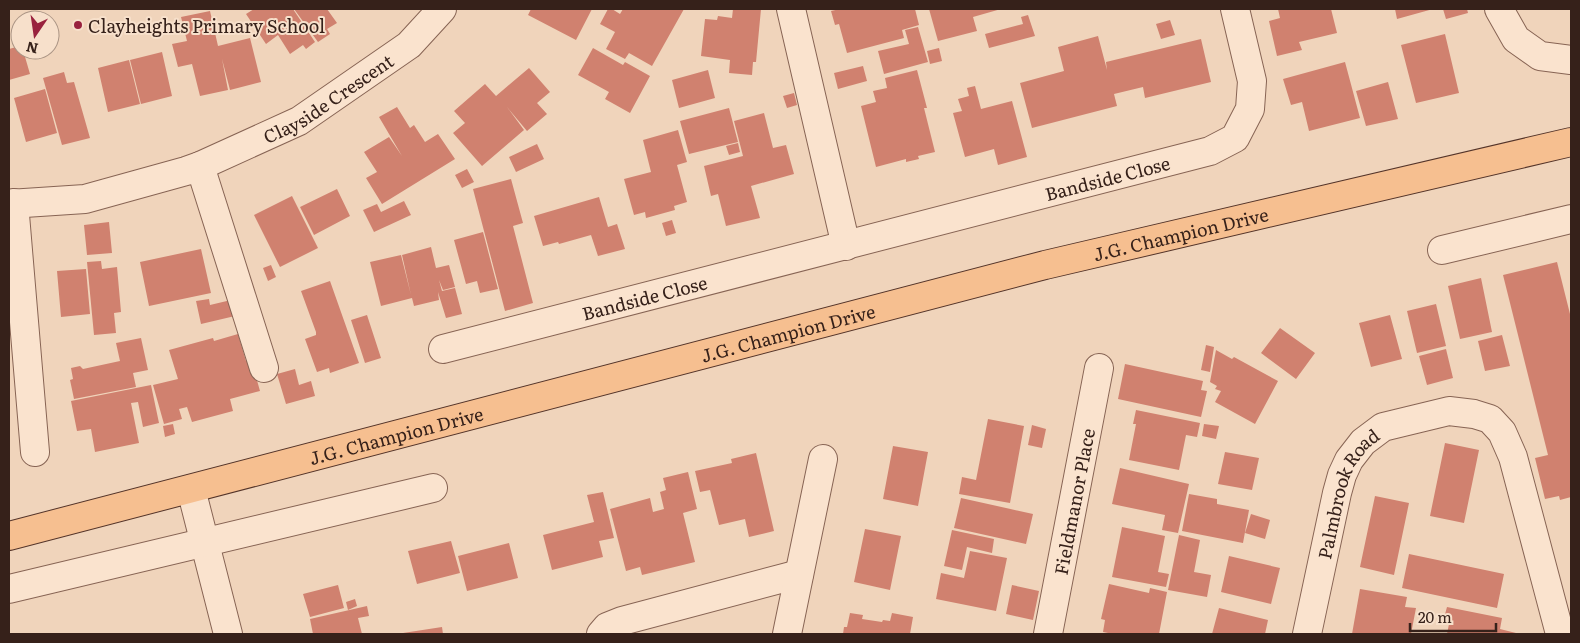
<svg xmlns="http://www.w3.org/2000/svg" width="1580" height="643" viewBox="0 0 1580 643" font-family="Literata,serif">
  <rect width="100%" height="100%" fill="#f0d4bb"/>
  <!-- building -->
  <path fill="#d0816f" d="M254,9H293L315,42L306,49L303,45L290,54L278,35L266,44L246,14Z
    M294,9H327L337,23L327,29L330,34L318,42Z
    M531,9H592L576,40L528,15Z
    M608,9H612L620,14L623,9H684L652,66L629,53L625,59L606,49L615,32L600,24Z
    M733,9H761L756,62H753L752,75L729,73L730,60L701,56L705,19L717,20L718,16L732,18Z
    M840,9H915L919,25L902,30L904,38L847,53L839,24L835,25L831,11Z
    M929,9H1001L973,17L977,31L938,41Z
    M1278,9H1331L1337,33L1299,42L1302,50L1277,56L1269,21L1280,18Z
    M1395,9H1433L1397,19Z
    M1443,9H1467L1468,13L1446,19Z
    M210,11L218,46L250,38L261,82L230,90L222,59L228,90L200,96L192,64L178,67L172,44L187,41L181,17Z
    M1028,15L1035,36L989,48L985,34L1023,24L1021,17Z
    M1170,20L1175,35L1161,39L1156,24Z
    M918,27L928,62L884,74L878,51L909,44L905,30Z
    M1445,34L1459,93L1416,103L1401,45Z
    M1098,36L1107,70L1106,62L1201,39L1211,82L1145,98L1143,87L1114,94L1117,106L1032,128L1020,83L1064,71L1058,47Z
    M20,46V50H23L30,74L9,80V49Z
    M593,48L623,65L625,62L650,76L630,113L605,99L609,92L578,75Z
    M939,48L942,61L930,64L927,51Z
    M162,52L172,96L141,104L130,60Z
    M129,60L140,104L108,112L98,68Z
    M1345,62L1360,118L1309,131L1302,102L1291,105L1283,79Z
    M863,66L867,81L838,89L834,73Z
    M529,68L550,92L537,103L547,114L527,131L507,107L524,130L482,166L453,133L465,123L454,111L485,84L496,96Z
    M708,70L715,98L679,108L672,80Z
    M917,70L927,108H924L935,152L918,156L919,159L906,162V159L876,167L861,106L876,102L873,91L887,88L885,78Z
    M64,72L67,83L74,82L90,138L62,145L43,78Z
    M1388,82L1398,119L1366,126L1356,91Z
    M975,86L981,109L1012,101L1027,157L998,165L994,149L965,157L953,113L962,111L958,99L969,96L967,88Z
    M45,89L57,133L26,142L14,98Z
    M794,93L797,105L787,108L783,96Z
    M397,107L410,128L414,125L425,142L438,134L455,159L382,204L366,178L377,172L364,152L389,137L402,156L379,117Z
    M729,108L738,142L689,154L680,121Z
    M764,113L773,148L786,145L794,174L751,186L760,218L726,226L718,194L711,196L704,166L743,156L734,121Z
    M678,130L687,162L677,165L687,202L674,206L675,210L646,218L645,212L634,215L624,179L651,172L643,140Z
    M738,143L740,152L729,155L726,146Z
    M537,144L544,159L516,172L509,157Z
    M467,169L474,182L462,188L455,175Z
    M511,179L523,223L513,226L533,303L505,311L473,189Z
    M337,189L350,216L314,235L300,207Z
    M292,196L318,248L280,267L254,215Z
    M599,197L608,227L617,224L625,249L598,256L591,235L559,244L558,242L543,246L534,216Z
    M404,201L411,215L374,232L363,210L377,204L381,212Z
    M672,220L676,233L666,236L662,223Z
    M109,222L112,253L87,255L84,225Z
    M483,232L498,289L480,293L477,281L466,284L454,240Z
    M431,247L436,268L449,265L455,287L443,290L439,280L442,291L455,288L462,314L446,318L438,292L439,300L414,306L412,298L381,306L370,262L401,255L411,295L402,255Z
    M201,249L211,293L149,306L140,262Z
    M101,261L102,269L117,267L121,312L114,313L116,333L94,335L87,262Z
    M1557,262L1571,318V497L1560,500L1559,496L1545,499L1535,458L1548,455L1503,275Z
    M271,265L276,277L268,281L263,268Z
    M86,269L90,314L61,317L57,271Z
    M1481,278L1492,332L1460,339L1448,286Z
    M330,281L359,363L330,373L329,368L317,372L305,339L316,335V332L301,291Z
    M209,299L210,305L231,300L235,316L201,324L196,301Z
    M1436,304L1446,346L1417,353L1407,311Z
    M367,315L381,358L365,363L351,320Z
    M1390,315L1402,359L1371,367L1359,323Z
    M1280,328L1315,353L1296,379L1261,353Z
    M238,334L246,361L251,359L260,391L230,399L233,411L192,422L187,407L179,409L182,419L164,424L153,385L178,379L169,350L213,338L214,341Z
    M1502,335L1510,366L1485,371L1478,341Z
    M141,338L148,370L133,373L136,387L74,399L70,380L73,379L71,368L80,366L83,369L120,361L116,343Z
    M1206,345L1214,347L1210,372L1201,370Z
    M1446,349L1453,378L1427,385L1419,356Z
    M1216,350L1232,359L1234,357L1278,381L1255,424L1215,402L1221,391L1215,389L1217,386L1210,382Z
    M1125,364L1203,381L1201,390L1207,391L1201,417L1118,399Z
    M295,369L299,385L311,381L315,396L286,404L277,374Z
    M151,385L159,423L143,427L138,402L131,403L139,443L95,452L91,429L77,431L71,401Z
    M1136,410L1200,423L1197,437L1186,435L1179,470L1129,460L1136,424H1133Z
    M988,419L1024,426L1010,503L959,494L962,477L976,480Z
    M173,424L175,434L165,437L163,426Z
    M1204,424L1219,426L1216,439L1202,436Z
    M1032,425L1046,429L1042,448L1028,445Z
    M1445,443L1479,450L1464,523L1430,516Z
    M893,446L928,452L918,506L883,499Z
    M1225,452L1259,458L1252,490L1218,484Z
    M756,453L774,531L749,537L745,519L719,525L710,490L700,492L695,471L732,463L731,459Z
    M1120,468L1189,484L1178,533L1162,530L1165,515L1112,504Z
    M688,472L697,509L683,513L695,562L642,575L640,567L626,571L610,509L650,498L653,512L664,509L660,492L666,490L663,478Z
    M603,492L614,538L599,541L603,557L552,570L543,535L594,522L587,495Z
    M1189,494L1217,499V504L1249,510L1243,543L1182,531Z
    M1375,496L1409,503L1394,575L1360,567Z
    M961,498L1033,514L1026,544L954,528Z
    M1251,514L1270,520L1265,539L1245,533Z
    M1122,527L1165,536L1158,572L1169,574L1166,587L1112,577Z
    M865,529L901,536L890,590L854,582Z
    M952,530L994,539L992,553L967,547L962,570L944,566Z
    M1179,535L1200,540L1194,572L1211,575L1207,597L1168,590Z
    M451,541L460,573L417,584L408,551Z
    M509,543L518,578L467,591L458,556Z
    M970,551L1007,558L996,611L936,599L941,573L964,578Z
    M1409,554L1504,574L1497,608L1402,588Z
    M1229,556L1280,568L1271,604L1221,592Z
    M1109,584L1149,593L1150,588L1167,592L1159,634H1113L1103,632L1105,620L1101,619Z
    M338,585L344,608L310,617L303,594Z
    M1012,585L1039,591L1033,620L1006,614Z
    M1360,589L1407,597L1405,607L1416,608L1411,634H1352Z
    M355,599L357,606L348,610L346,602Z
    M367,606L369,616L358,618L362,634H313L310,619Z
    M1447,607L1502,618L1500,629L1520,634H1447L1450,619L1444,618Z
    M1219,608L1268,620L1265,634H1212Z
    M850,613L863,615L862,619L882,622L883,620L890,621L892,613L913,617L910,634H843L844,627H847Z
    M442,627L443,634H403V633Z"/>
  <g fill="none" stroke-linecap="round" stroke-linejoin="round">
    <!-- minor casing -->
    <g stroke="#876454" stroke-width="30">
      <g id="minor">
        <path d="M791,9L846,246"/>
        <path d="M1499,9L1516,39L1540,56L1571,60"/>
        <path d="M200,166L264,368"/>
        <path d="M14,203L35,452"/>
        <path id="s1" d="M9,204L85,199L186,171L200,166L299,121L409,45L442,9"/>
        <path d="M1442,250L1571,219"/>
        <path id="s2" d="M443,349L1210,151L1235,138L1250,109L1252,81L1235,9"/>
        <path d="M191,489L228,634"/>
        <path d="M9,589L433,488"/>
        <path d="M601,634L607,627L622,621L799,574"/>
        <path d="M787,634L823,459"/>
        <path id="s3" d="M1048,634L1099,368"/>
        <path id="s4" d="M1307,634L1337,493L1342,475L1349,460L1363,442L1383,427L1449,411L1474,414L1490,419L1502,432L1513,457L1560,634"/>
      </g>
    </g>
    <!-- major casing -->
    <g stroke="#543429" stroke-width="30">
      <g id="major">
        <path id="s5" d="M9,536L1045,265L1571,142"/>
      </g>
    </g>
    <!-- minor -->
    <use href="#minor" stroke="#fae3ce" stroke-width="28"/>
    <!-- major -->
    <use href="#major" stroke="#f6bf90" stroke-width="28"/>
  </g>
  <!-- markers -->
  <circle fill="#99223e" stroke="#f7e0cb" stroke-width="2" cx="78" cy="25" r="5"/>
  <g text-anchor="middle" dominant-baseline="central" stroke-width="4" stroke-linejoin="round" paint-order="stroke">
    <!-- poi labels -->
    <g font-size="18" fill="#36211a" stroke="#f7e0cb" text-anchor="start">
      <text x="88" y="25">Clayheights Primary School</text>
    </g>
    <!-- street labels -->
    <g font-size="18" fill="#36211a" stroke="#f7e0cb">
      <text stroke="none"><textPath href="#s1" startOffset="341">Clayside Crescent</textPath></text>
      <text stroke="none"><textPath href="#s2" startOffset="686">Bandside Close</textPath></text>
      <text stroke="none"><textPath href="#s5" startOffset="1210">J.G. Champion Drive</textPath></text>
      <text stroke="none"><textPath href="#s2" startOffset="208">Bandside Close</textPath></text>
      <text stroke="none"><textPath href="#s5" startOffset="805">J.G. Champion Drive</textPath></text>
      <text stroke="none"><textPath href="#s5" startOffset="400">J.G. Champion Drive</textPath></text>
      <text stroke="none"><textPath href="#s4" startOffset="148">Palmbrook Road</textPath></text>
      <text stroke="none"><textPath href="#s3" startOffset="135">Fieldmanor Place</textPath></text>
    </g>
  </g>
  <!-- border -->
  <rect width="1580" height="643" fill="none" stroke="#36211a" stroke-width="20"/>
  <!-- north arrow -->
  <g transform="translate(35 35) rotate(193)"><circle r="24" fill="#f7e0cb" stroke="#aa9484"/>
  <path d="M0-4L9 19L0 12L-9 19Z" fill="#99223e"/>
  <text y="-8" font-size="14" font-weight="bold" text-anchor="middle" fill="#36211a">N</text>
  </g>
  <!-- scale -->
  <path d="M1410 623v8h86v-8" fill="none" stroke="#36211a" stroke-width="2.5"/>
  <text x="1418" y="623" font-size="15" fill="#36211a" stroke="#f7e0cb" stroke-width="4" paint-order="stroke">20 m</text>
</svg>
